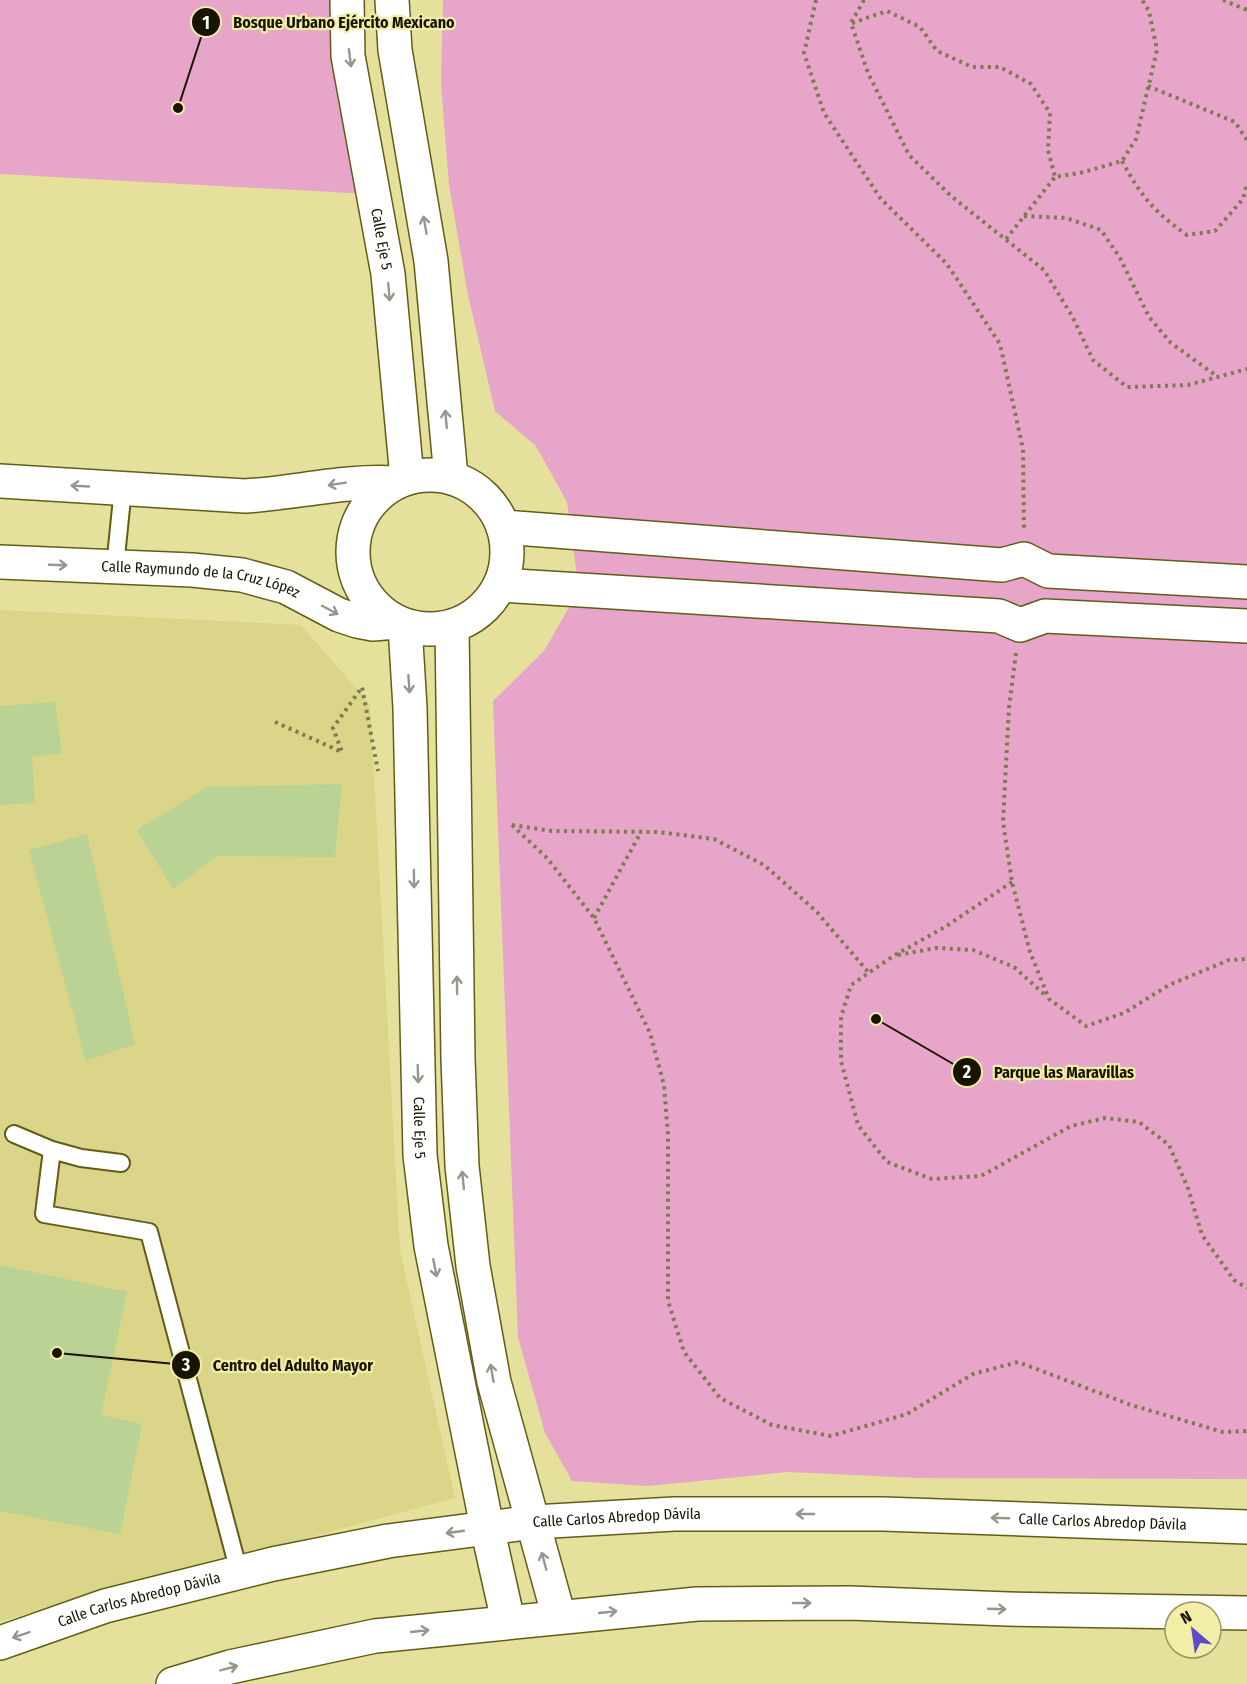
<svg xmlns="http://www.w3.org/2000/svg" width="1247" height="1684" viewBox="0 0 1247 1684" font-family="'Fira Sans Condensed',sans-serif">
  <rect width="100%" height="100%" fill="#e5e09c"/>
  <!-- built -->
  <path fill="#dad588" d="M0,610L301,625L370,704L400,1251L455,1498L0,1621Z"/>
  <!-- green -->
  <path fill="#e6a5c9" d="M0,0H347L368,194L0,174Z
    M443,0H1247V1479L918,1478L788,1472L648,1486L572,1481L545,1433L518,1337L493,701L544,651L579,590L567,502L536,446L495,411L468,295L449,185L441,84Z"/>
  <!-- building -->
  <path fill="#bad293" d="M55,702L62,753L32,757L35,803L0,805V706Z
    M342,784L335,857L217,856L173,889L137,830L207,787Z
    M87,834L135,1044L86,1061L29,850Z
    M0,1265L127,1292L101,1415L142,1424L120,1534L0,1511Z"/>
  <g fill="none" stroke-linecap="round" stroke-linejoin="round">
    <!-- lane casing -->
    <g stroke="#625c17" stroke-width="20">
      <path id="lane" d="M115,567L123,488
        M14,1134L52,1150L81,1158L121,1163
        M52,1150L44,1214L149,1232L239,1572"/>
    </g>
    <!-- street casing -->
    <g stroke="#625c17" stroke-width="36">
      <g id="street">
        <path id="s1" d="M347,0L348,56L388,274L407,478"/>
        <path d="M392,0L395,50L431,261L451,477"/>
        <circle cx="430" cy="552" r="77"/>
        <path d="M0,481L245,496C296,493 344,480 395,483"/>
        <path d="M503,527L1002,565L1024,559L1048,571L1247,582"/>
        <path id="s2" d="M0,562L192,570L242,575L286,587L339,615L357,621L373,624L396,622"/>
        <path d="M500,585L999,616L1020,625L1045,616L1247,626"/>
        <path id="s3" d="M405,626L410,708L420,1155L431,1246L487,1527L508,1621"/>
        <path d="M452,627L458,1059L462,1166L473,1266L494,1382L559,1617"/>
      </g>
    </g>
    <!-- secondary casing -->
    <g stroke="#625c17" stroke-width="36">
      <g id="secondary">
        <path id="s4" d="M0,1643L105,1606L273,1564L388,1541L534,1522L674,1514H883L1247,1527"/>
        <path d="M173,1684L230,1667L375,1636L697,1604L850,1603L1008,1609L1247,1613"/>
      </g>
    </g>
    <!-- path -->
    <path stroke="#7e7a4e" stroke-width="4" stroke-dasharray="3 4.5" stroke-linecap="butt" d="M816,0L804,53L824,113L881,199L947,264L1000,344L1023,449L1024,531
      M864,0L851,23L868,73L909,155L951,196L1044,270L1072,316L1093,360L1127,387L1188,385L1247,369
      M1223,0L1247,10
      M852,23L887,11L920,27L937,51L972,67H1000L1031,84L1050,113L1048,150L1055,177L1084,172L1122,161L1136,139L1157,50L1149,11L1142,0
      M1148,86L1235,122L1247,140
      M1122,161C1141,196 1154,212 1187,235L1215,231L1243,199L1247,183
      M1024,216L1066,218L1101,230L1120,258L1149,317L1171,343L1218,377
      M1006,239L1055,177
      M1016,653L1009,707L1003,822L1012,882L1030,952L1049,999L1086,1026L1124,1013L1169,985L1229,960L1247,959
      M275,722L342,752L333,728L362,687L378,771
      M512,825L547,858L594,918L650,1033L664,1085L668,1135V1301L684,1352L720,1398L772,1425L831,1436L907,1414L973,1374L1018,1362L1131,1405L1223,1432L1247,1431
      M512,825L552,831L658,832L714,839L764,865L816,911L869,973
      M1012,882L945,927L895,955L851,985L841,1017V1061L858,1125L887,1162L932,1179L981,1176L1071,1126L1105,1118L1139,1122L1169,1145L1188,1188L1202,1235L1234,1280L1247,1288
      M594,918L641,832
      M898,955L936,948L973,950L1014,967L1046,996"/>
    <!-- lane -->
    <use href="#lane" stroke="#fff" stroke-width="16"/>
    <!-- street -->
    <use href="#street" stroke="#fff" stroke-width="33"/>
    <!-- secondary -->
    <use href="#secondary" stroke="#fff" stroke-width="33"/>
  </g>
  <!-- one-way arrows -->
  <defs><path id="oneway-shaft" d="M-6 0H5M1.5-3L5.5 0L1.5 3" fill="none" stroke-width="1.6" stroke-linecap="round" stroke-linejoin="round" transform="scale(1.5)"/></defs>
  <g stroke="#97958c">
    <use href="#oneway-shaft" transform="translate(350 58) rotate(83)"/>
    <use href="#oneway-shaft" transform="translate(425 225) rotate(-100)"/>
    <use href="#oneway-shaft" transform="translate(389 292) rotate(85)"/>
    <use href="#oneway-shaft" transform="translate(446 419) rotate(-95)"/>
    <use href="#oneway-shaft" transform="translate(337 484) rotate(171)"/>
    <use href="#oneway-shaft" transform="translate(80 486) rotate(-177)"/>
    <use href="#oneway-shaft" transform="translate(58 565) rotate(2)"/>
    <use href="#oneway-shaft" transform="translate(330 610) rotate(28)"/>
    <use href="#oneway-shaft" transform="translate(409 684) rotate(86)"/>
    <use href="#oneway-shaft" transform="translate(414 879) rotate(89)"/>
    <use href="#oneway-shaft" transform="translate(457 985) rotate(-91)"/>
    <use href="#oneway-shaft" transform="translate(418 1074) rotate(88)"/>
    <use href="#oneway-shaft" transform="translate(463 1180) rotate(-96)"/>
    <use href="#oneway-shaft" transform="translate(435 1268) rotate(79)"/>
    <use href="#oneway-shaft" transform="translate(492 1373) rotate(-100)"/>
    <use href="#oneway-shaft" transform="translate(805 1514) rotate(180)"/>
    <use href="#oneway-shaft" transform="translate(1000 1518) rotate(-178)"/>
    <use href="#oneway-shaft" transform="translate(455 1532) rotate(172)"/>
    <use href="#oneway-shaft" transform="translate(544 1561) rotate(-105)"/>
    <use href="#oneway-shaft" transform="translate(802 1603)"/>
    <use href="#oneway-shaft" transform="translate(997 1609) rotate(2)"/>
    <use href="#oneway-shaft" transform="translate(608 1612) rotate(-6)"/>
    <use href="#oneway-shaft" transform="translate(420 1631) rotate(-6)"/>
    <use href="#oneway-shaft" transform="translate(21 1635) rotate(161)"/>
    <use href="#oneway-shaft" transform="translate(229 1668) rotate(-15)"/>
  </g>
  <g text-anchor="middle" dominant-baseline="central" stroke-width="4.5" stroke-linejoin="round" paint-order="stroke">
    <!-- street labels -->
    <g font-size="15" fill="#171400" stroke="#f2eea8">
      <text stroke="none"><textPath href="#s1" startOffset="242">Calle Eje 5</textPath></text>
      <text stroke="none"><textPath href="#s2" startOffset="202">Calle Raymundo de la Cruz López</textPath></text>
      <text stroke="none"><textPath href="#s3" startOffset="502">Calle Eje 5</textPath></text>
      <text stroke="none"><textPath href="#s4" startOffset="632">Calle Carlos Abredop Dávila</textPath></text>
      <text stroke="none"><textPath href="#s4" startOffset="1118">Calle Carlos Abredop Dávila</textPath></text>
      <text stroke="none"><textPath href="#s4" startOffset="146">Calle Carlos Abredop Dávila</textPath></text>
    </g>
  </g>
  <!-- callouts -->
  <path fill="none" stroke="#171400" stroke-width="2" d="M178 108L206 22M876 1019L967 1072M57 1353L186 1365"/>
  <g fill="#171400" stroke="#f2eea8" stroke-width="2">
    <circle cx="178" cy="108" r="6"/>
    <circle cx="876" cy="1019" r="6"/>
    <circle cx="57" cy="1353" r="6"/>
    <circle cx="206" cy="22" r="15"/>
    <circle cx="967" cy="1072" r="15"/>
    <circle cx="186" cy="1365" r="15"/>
  </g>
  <g font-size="18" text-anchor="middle" font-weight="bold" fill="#fff">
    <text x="206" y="29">1</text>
    <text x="967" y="1078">2</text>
    <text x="186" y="1371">3</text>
  </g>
  <g font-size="16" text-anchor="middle" font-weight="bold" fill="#171400" stroke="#f2eea8" stroke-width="4.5" stroke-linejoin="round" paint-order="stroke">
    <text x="344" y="28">Bosque Urbano Ejército Mexicano</text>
    <text x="1064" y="1078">Parque las Maravillas</text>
    <text x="293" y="1371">Centro del Adulto Mayor</text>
  </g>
  <!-- north arrow -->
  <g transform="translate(1193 1630) rotate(331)"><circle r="28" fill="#f2eea8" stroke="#9a9765" stroke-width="1.5"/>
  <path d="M0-4.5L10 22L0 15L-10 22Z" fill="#5f4cc5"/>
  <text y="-9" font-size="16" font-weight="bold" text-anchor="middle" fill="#171400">N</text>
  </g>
</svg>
